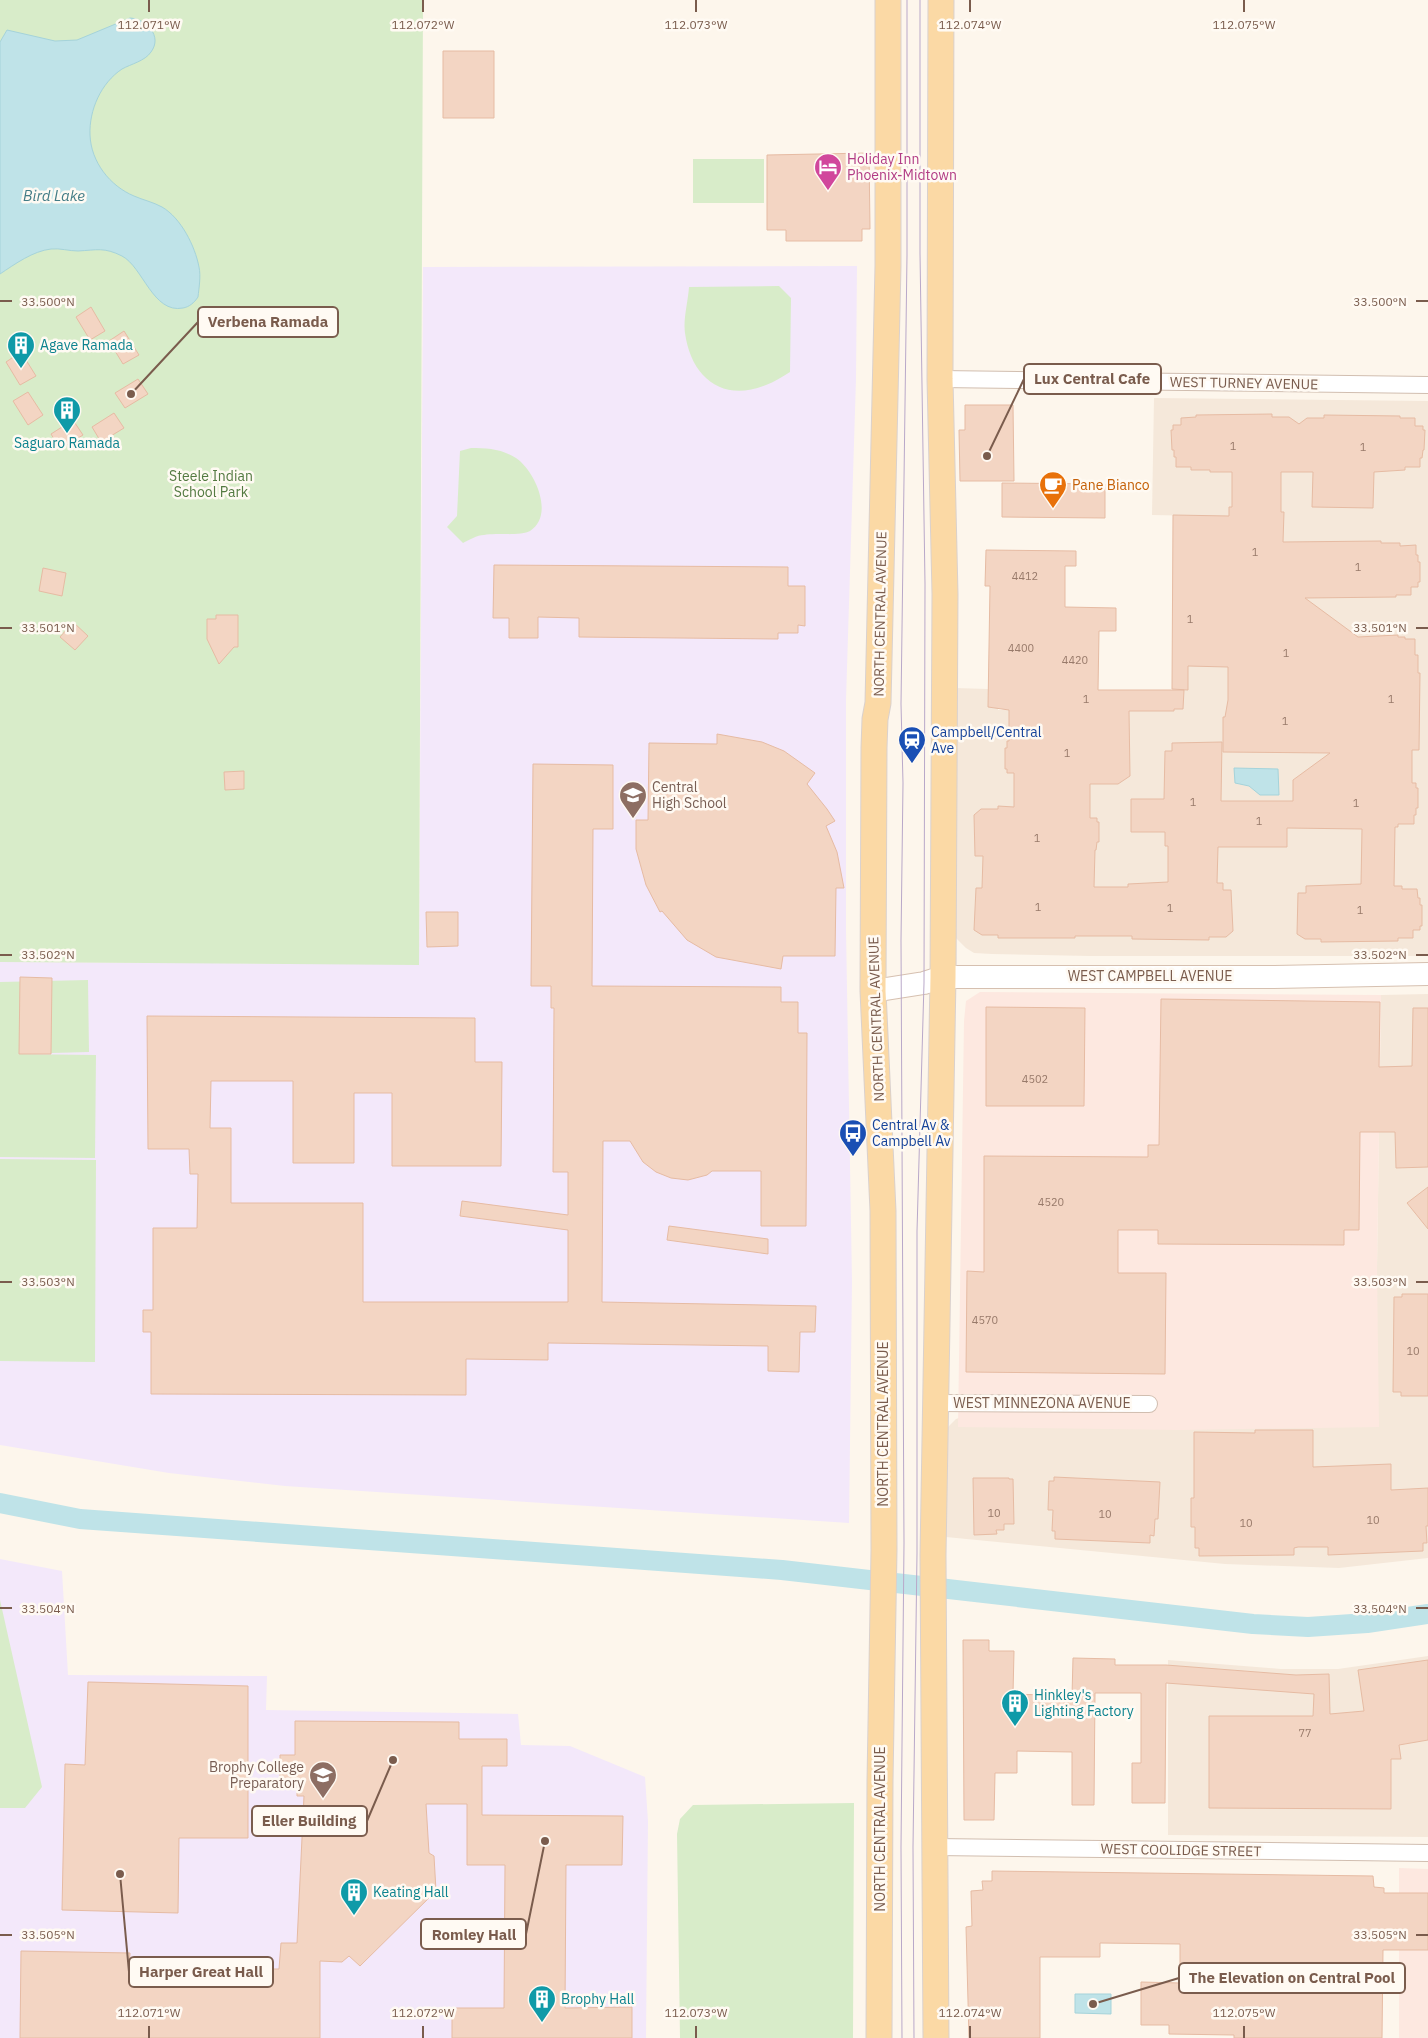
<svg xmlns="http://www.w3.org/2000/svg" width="1428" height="2038" viewBox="0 0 1428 2038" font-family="'IBM Plex Sans',sans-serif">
  <rect width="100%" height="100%" fill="#fdf6ec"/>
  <!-- residential -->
  <path fill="#f5e8da" d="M1154,398L1428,401V956H1090L992,954L974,953L966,948L955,937V688L988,689V707L998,708V710L1174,711V709H1183L1184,690H1188V666L1203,516L1152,515Z
    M1428,994V1558L1339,1568L1225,1564L946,1537L947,1436L948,1427L956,1419L1377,1269L1381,995Z
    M1428,1656V1837L1168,1835V1660L1281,1669H1338Z"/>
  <!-- commercial -->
  <path fill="#fde8e0" d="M980,992L1381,995L1377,1269L1379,1427L1179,1430L958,1427L964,1021L966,1001Z
    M1399,1868L1428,1869V2038H1399Z"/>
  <!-- education -->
  <path fill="#f3e8fa" d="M857,266L856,379L846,700V930L852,1282L849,1523L285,1486L169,1473L0,1445V962L419,964L423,267Z
    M0,1559L62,1571L68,1675L267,1676L266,1710L518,1714L521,1745L570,1746L645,1777L648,1821L646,2038H0Z"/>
  <!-- green -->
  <path fill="#d8ecc9" d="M0,0H423L419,965L0,962Z
    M693,159H764V203H693Z
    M779,286L791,298L790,372C782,377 774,382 766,385C722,403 691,377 685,333C683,319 688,302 689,287Z
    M471,448C487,448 502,449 516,458C535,471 555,515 530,531C522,536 496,533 484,535C477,535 469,540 463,543L447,527L457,516L460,451Z
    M88,980L89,1052L15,1054L96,1055L95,1158L0,1157V982Z
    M0,1159L96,1160L95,1362L0,1361Z
    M0,1600L42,1787L25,1808H0Z
    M854,1803L853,2038H680L677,1834L680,1819L693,1805Z"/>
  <!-- water -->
  <path fill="#bfe3e8" stroke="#a5d3da" d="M130,18C146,19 163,36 151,52C145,61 131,64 122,69C101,83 89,110 90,135C91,162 110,186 134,196C143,200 153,202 162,207C181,218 195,246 199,267C201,276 199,288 198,297C194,303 189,307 183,308C153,314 143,267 122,256C104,247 97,250 78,251C69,251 60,248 51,249C33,251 15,264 0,274V42L7,30L55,41L77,40Z
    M1234,768L1278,769L1279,795H1260L1249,786L1235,783Z
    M1075,1994H1111V2014L1075,2013Z"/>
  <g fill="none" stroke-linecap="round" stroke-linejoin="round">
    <!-- canal -->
    <path stroke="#bfe3e8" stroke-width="20" d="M0,1503L80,1519L782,1570L1253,1624L1308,1627L1367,1623L1428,1614"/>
  </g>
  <!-- building -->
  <path fill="#f3d5c3" stroke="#e6bba3" d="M443,51H494V118H443Z
    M869,153L870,229H862V241H786V230H767V155Z
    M91,307L105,331L90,340L76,317Z
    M124,331L139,355L123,364L109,341Z
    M21,352L36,376L20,385L6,362Z
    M138,379L148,394L125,408L115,393Z
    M28,392L43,415L28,425L13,401Z
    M965,405H1013L1014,481H960L959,430H965Z
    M114,413L124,428L101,442L92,427Z
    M1272,414V417H1289L1299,424L1307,418H1324V415L1400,416V418H1415V426H1423V430H1425L1424,450H1423L1422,458H1420V467H1405V470L1374,472L1373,508L1312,507L1313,472H1281V512H1284L1283,542L1381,541V543H1400V546L1416,545V555H1418V562H1420V582H1418V587H1411V595H1396V597L1305,598L1358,637L1398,635V637H1405V639H1415V655H1418V673H1420L1419,750H1412V783H1416V788H1418V808H1416V815H1414V824H1398V827H1395L1394,886H1402V889H1417L1418,898H1420V905H1422V926H1420V930H1413V938H1398V941L1321,942V939H1305L1297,934L1298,893H1306V886L1361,884L1362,829L1287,828V847H1218L1217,883H1223V890H1231L1233,931L1226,937H1209V940L1132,939V936H1075V938H998V935H982L974,930L976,888H982L983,856H975L974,815L981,809H998V806L1014,807V773H1007V769H1005V748H1007V741H1009V710L988,707L990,586H985L986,550L1076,551V566H1065V607L1116,608V631H1099L1098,690H1184L1183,709H1174V711H1129L1130,776L1118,784H1090V818H1097V822H1099V842H1097L1096,850H1095L1094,887H1128V884L1168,882V846H1165V832H1131V799H1164L1165,751H1172V743L1222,742L1221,801H1293V780L1330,753L1223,752V717H1225L1228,700V667L1188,666V690L1172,689L1173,515L1229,516V507H1232V472H1210V470H1191V467H1176V457H1174V450H1172L1171,430H1173V425H1181V418L1196,417V415Z
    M73,420L83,435L60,449L51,434Z
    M1002,483L1105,484V518L1002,517Z
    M494,565L788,567V586H805V626L798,625V633H778V639L579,637V618L538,617V638H509V618H493Z
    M43,568L66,573L62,596L39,591Z
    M216,615H238V647H234L219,664L207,639V619H216Z
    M73,622L88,636L75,650L60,637Z
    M717,734L762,742L784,751L815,773L807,784L827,809L835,821L826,826L837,852L844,888H836L835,956H783L781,969L716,957L687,940L662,911L660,912L646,885L636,849V820H648L649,743L717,744Z
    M533,764L613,765V829H593L592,986L781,987V1002H798V1033H807L806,1226H761V1171H712L707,1175L688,1180L671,1178L656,1172L643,1162L630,1141H603L602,1302L816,1306L815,1332H800L799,1372L768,1371V1346L548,1343V1360L466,1359V1395L151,1394V1332H143V1310H153V1228H197L198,1174H190L189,1149H148L147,1016L475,1018V1062H502L501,1166H392V1093H354V1163H293V1081H211L210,1128H231V1203H363V1302H568V1230L460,1216L462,1201L568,1215V1172H553L554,1008H551V986H531Z
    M244,771V789L225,790L224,772Z
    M426,912H458V946L427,947Z
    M20,977L52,978L51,1054H19Z
    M1161,999L1380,1002L1379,1067L1412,1066L1413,1008H1428V1167L1396,1168L1395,1132H1360L1359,1230H1344V1245L1158,1244V1230H1118V1273H1166L1165,1374L966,1372L967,1271L984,1272V1156L1148,1157V1145H1159Z
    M986,1007L1085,1008L1084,1106H986Z
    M1428,1187V1229L1407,1203Z
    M669,1226L768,1239V1254L667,1240Z
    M1402,1294H1428V1396H1401V1392H1393L1394,1297H1402Z
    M1255,1430H1313V1467L1391,1464V1490L1428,1488V1526H1426L1427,1543H1423V1551L1328,1555V1547H1298L1294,1548V1555L1199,1556V1548H1195V1527H1191V1498H1194V1432L1255,1433Z
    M1054,1477L1160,1482L1158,1519H1155L1154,1536L1150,1535V1543L1055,1539V1531H1052L1053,1510H1048L1049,1481H1054Z
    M973,1478H1009V1479H1013L1014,1524H1004V1530H996L997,1534L974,1535Z
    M963,1640H989V1651H1014L1013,1694L1072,1696L1073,1658L1115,1659V1665H1166L1296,1675L1329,1674L1330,1714L1364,1711L1358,1670L1428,1660V1740L1399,1745L1401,1759H1391V1809L1209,1808V1716H1313L1314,1694L1166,1683L1165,1803H1132V1763H1141V1693H1095L1094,1805H1072V1752L1017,1751V1773H995L994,1820H964Z
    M88,1682L248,1686V1838H179L178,1913L62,1910L65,1764L85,1765Z
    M295,1721L459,1722V1739H507V1766H482V1815L623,1816L622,1865H566L565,2008L632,2007V2038H452V2008H504L505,1865H467V1804H426L429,1853L434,1856L436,1891L360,1966L349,1956L342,1962L320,1961V2038H20L21,1951L130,1953L129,1972H147L146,1986L178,1985V1969H279L281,1943H297L304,1796H297V1785H280V1755H295Z
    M992,1871L1373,1876L1374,1887L1384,1888V1893H1428V1950H1383L1382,2038H1234V2035L1169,2034V2025H1141V1982L1180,1983V1944L1100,1943V1957H1040V2038H969L966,1927L972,1926L971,1891L983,1890L982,1881H992Z"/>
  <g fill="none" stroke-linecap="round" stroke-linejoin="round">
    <!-- street casing -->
    <g stroke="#d1beb0" stroke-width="18">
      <path id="street" d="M940,379L1428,385
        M935,1403L1149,1404
        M935,1847L1428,1853"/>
    </g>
    <!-- secondary casing -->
    <g stroke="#d6c0b0" stroke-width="24">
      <path id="secondary" d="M873,991L924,983L943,977H1274L1428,974"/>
    </g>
    <!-- primary casing -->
    <g stroke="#dad1cd" stroke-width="27">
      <path id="primary" d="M879,2038L880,1781L884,1550L883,1211L873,991L874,748L875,719L878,703L888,266V0
        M936,2038L933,1555L943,977L945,594L940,379L941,0"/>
    </g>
    <!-- street -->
    <use href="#street" stroke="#fff" stroke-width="16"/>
    <!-- secondary -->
    <use href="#secondary" stroke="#fff" stroke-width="22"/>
    <!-- primary -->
    <use href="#primary" stroke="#fbd9a5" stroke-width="25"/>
    <!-- tram -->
    <path stroke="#b9a8c9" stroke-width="1" d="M902,2038L901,1847L904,1543L901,940L903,783L901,704L907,255V0
      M914,2038L913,1847L917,1553V1231L924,983L925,584L920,253V0"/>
  </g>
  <!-- ticks -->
  <path fill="none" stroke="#7a5c4d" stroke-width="2" d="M149,0V12M423,0V12M696,0V12M970,0V12M1244,0V12M0,301H12M1416,301H1428M0,628H12M1416,628H1428M0,955H12M1416,955H1428M0,1282H12M1416,1282H1428M0,1608H12M1416,1608H1428M0,1935H12M1416,1935H1428M149,2026V2038M423,2026V2038M696,2026V2038M970,2026V2038M1244,2026V2038"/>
  <!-- icons -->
  <defs>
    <g id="hotel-pin" transform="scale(1.4375)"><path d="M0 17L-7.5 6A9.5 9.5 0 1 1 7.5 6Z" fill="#d1479c" stroke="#fffaf3"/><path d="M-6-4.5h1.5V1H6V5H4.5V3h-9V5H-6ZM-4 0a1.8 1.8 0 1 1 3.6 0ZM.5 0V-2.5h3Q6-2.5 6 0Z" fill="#fff"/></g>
    <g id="building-pin" transform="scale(1.4375)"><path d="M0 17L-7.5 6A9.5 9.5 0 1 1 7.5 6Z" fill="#0f9aa8" stroke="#fffaf3"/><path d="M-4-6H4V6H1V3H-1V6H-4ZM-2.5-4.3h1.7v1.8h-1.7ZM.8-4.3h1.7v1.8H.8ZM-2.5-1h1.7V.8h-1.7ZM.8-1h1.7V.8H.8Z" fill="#fff"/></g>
    <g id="cafe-pin" transform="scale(1.4375)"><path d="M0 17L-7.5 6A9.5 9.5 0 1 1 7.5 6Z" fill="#e8710a" stroke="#fffaf3"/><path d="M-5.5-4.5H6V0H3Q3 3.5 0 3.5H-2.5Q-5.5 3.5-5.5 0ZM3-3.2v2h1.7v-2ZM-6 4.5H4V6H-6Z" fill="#fff"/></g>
    <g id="station-pin" transform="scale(1.4375)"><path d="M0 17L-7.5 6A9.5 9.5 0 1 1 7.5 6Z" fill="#1a4fb4" stroke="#fffaf3"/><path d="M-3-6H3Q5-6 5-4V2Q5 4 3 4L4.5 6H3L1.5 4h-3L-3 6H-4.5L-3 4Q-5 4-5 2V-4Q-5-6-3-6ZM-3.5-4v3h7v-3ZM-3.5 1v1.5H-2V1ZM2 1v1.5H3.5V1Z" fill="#fff"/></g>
    <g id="school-pin" transform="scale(1.4375)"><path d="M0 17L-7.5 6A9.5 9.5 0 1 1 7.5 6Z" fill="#8d6e63" stroke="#fffaf3"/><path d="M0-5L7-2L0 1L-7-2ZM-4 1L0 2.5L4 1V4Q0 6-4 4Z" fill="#fff"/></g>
    <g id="bus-pin" transform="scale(1.4375)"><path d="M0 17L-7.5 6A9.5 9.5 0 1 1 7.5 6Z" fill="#1a4fb4" stroke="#fffaf3"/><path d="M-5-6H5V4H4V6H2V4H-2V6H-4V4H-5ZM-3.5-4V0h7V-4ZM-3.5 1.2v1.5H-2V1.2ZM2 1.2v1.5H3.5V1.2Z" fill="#fff"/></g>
  </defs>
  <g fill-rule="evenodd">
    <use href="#hotel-pin" x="828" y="167"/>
    <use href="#building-pin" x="21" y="345"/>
    <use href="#building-pin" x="67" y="410"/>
    <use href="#cafe-pin" x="1053" y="485"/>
    <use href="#station-pin" x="912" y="740"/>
    <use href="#school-pin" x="633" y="795"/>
    <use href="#bus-pin" x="853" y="1133"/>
    <use href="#building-pin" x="1015" y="1703"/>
    <use href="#school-pin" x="323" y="1775"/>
    <use href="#building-pin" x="354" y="1892"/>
    <use href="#building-pin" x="542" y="1999"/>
  </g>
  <g text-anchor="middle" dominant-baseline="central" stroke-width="5" stroke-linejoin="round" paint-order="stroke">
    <!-- number labels -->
    <g font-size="11" fill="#987a6a">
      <text x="1233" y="446">1</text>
      <text x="1363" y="447">1</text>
      <text x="1255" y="552">1</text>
      <text x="1358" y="567">1</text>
      <text x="1025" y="576">4412</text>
      <text x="1190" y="619">1</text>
      <text x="1021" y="648">4400</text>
      <text x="1286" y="653">1</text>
      <text x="1075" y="660">4420</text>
      <text x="1086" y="699">1</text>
      <text x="1391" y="699">1</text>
      <text x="1285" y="721">1</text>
      <text x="1067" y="753">1</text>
      <text x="1193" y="802">1</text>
      <text x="1356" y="803">1</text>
      <text x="1259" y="821">1</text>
      <text x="1037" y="838">1</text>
      <text x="1038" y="907">1</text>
      <text x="1170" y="908">1</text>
      <text x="1360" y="910">1</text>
      <text x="1035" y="1079">4502</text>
      <text x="1051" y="1202">4520</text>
      <text x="985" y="1320">4570</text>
      <text x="1413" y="1351">10</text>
      <text x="994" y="1513">10</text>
      <text x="1105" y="1514">10</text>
      <text x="1373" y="1520">10</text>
      <text x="1246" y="1523">10</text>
      <text x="1305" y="1733">77</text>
    </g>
    <!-- hotel labels -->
    <g font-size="14" fill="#b23c85" stroke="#fffaf3" text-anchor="start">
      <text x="847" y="159">Holiday Inn<tspan x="847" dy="16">Phoenix-Midtown</tspan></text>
    </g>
    <!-- culture labels -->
    <g font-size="14" fill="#0d838f" stroke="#fffaf3" text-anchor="start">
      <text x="40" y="345">Agave Ramada</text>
      <text x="67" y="443" text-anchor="middle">Saguaro Ramada</text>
      <text x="1034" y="1695">Hinkley's<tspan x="1034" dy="16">Lighting Factory</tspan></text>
      <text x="373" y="1892">Keating Hall</text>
      <text x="561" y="1999">Brophy Hall</text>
    </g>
    <!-- street labels -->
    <g font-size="14" fill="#7a5c4d" stroke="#fffaf3">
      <text transform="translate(1244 383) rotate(1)">WEST TURNEY AVENUE</text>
      <text transform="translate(880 614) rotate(-89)">NORTH CENTRAL AVENUE</text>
      <text x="1150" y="976">WEST CAMPBELL AVENUE</text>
      <text transform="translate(876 1019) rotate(-92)">NORTH CENTRAL AVENUE</text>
      <text x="1042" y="1403">WEST MINNEZONA AVENUE</text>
      <text transform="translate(883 1424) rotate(-90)">NORTH CENTRAL AVENUE</text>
      <text transform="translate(880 1829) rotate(-90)">NORTH CENTRAL AVENUE</text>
      <text transform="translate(1181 1850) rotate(1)">WEST COOLIDGE STREET</text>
    </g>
    <!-- park labels -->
    <g font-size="14" fill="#537a41" stroke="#fffaf3">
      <text x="211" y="476">Steele Indian<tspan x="211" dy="16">School Park</tspan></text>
    </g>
    <!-- food labels -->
    <g font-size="14" fill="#c56008" stroke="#fffaf3" text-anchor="start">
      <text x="1072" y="485">Pane Bianco</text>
    </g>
    <!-- transit labels -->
    <g font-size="14" fill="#164399" stroke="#fffaf3" text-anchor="start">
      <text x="931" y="732">Campbell/Central<tspan x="931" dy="16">Ave</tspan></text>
      <text x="872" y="1125">Central Av &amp;<tspan x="872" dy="16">Campbell Av</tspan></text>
    </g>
    <!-- education labels -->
    <g font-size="14" fill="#785e54" stroke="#fffaf3" text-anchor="start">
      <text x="652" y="787">Central<tspan x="652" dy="16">High School</tspan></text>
      <text x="304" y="1767" text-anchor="end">Brophy College<tspan x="304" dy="16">Preparatory</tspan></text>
    </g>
    <!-- water labels -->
    <g font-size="15" font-style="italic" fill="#437c86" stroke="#fffaf3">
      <text x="54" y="195">Bird Lake</text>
    </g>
  </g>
  <g font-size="12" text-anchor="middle" fill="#7a5c4d" stroke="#fffaf3" stroke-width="5" stroke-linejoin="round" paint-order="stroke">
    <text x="149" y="29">112.071°W</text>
    <text x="423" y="29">112.072°W</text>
    <text x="696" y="29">112.073°W</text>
    <text x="970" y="29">112.074°W</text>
    <text x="1244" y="29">112.075°W</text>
    <text x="1380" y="306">33.500°N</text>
    <text x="48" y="306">33.500°N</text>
    <text x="1380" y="632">33.501°N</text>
    <text x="48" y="632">33.501°N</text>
    <text x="1380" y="959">33.502°N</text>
    <text x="48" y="959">33.502°N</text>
    <text x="1380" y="1286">33.503°N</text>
    <text x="48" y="1286">33.503°N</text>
    <text x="1380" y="1613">33.504°N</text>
    <text x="48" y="1613">33.504°N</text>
    <text x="1380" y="1939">33.505°N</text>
    <text x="48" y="1939">33.505°N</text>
    <text x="149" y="2017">112.071°W</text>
    <text x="423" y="2017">112.072°W</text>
    <text x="696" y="2017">112.073°W</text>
    <text x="970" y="2017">112.074°W</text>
    <text x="1244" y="2017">112.075°W</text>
  </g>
  <!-- callouts -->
  <path fill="none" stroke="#7a5c4d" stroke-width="2" d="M131 394L198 322M987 456L1024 379M393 1760L367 1821M545 1841L526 1934M120 1874L129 1972M1093 2004L1179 1978"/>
  <g fill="#7a5c4d" stroke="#fffaf3" stroke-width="2">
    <circle cx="131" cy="394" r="5"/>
    <circle cx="987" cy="456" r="5"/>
    <circle cx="393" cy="1760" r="5"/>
    <circle cx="545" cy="1841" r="5"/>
    <circle cx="120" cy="1874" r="5"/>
    <circle cx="1093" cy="2004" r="5"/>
  </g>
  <g fill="#fffaf3" stroke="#7a5c4d" stroke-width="2">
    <rect x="198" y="307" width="140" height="30" rx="5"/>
    <rect x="1024" y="364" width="137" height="30" rx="5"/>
    <rect x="252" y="1806" width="115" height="30" rx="5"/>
    <rect x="421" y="1919" width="105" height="30" rx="5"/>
    <rect x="129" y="1957" width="144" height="30" rx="5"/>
    <rect x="1179" y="1963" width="226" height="30" rx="5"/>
  </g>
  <g font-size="15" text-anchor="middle" font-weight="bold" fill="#7a5c4d">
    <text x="268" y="327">Verbena Ramada</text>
    <text x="1092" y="384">Lux Central Cafe</text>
    <text x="309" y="1826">Eller Building</text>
    <text x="474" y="1940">Romley Hall</text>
    <text x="201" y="1977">Harper Great Hall</text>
    <text x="1292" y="1983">The Elevation on Central Pool</text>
  </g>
</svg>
